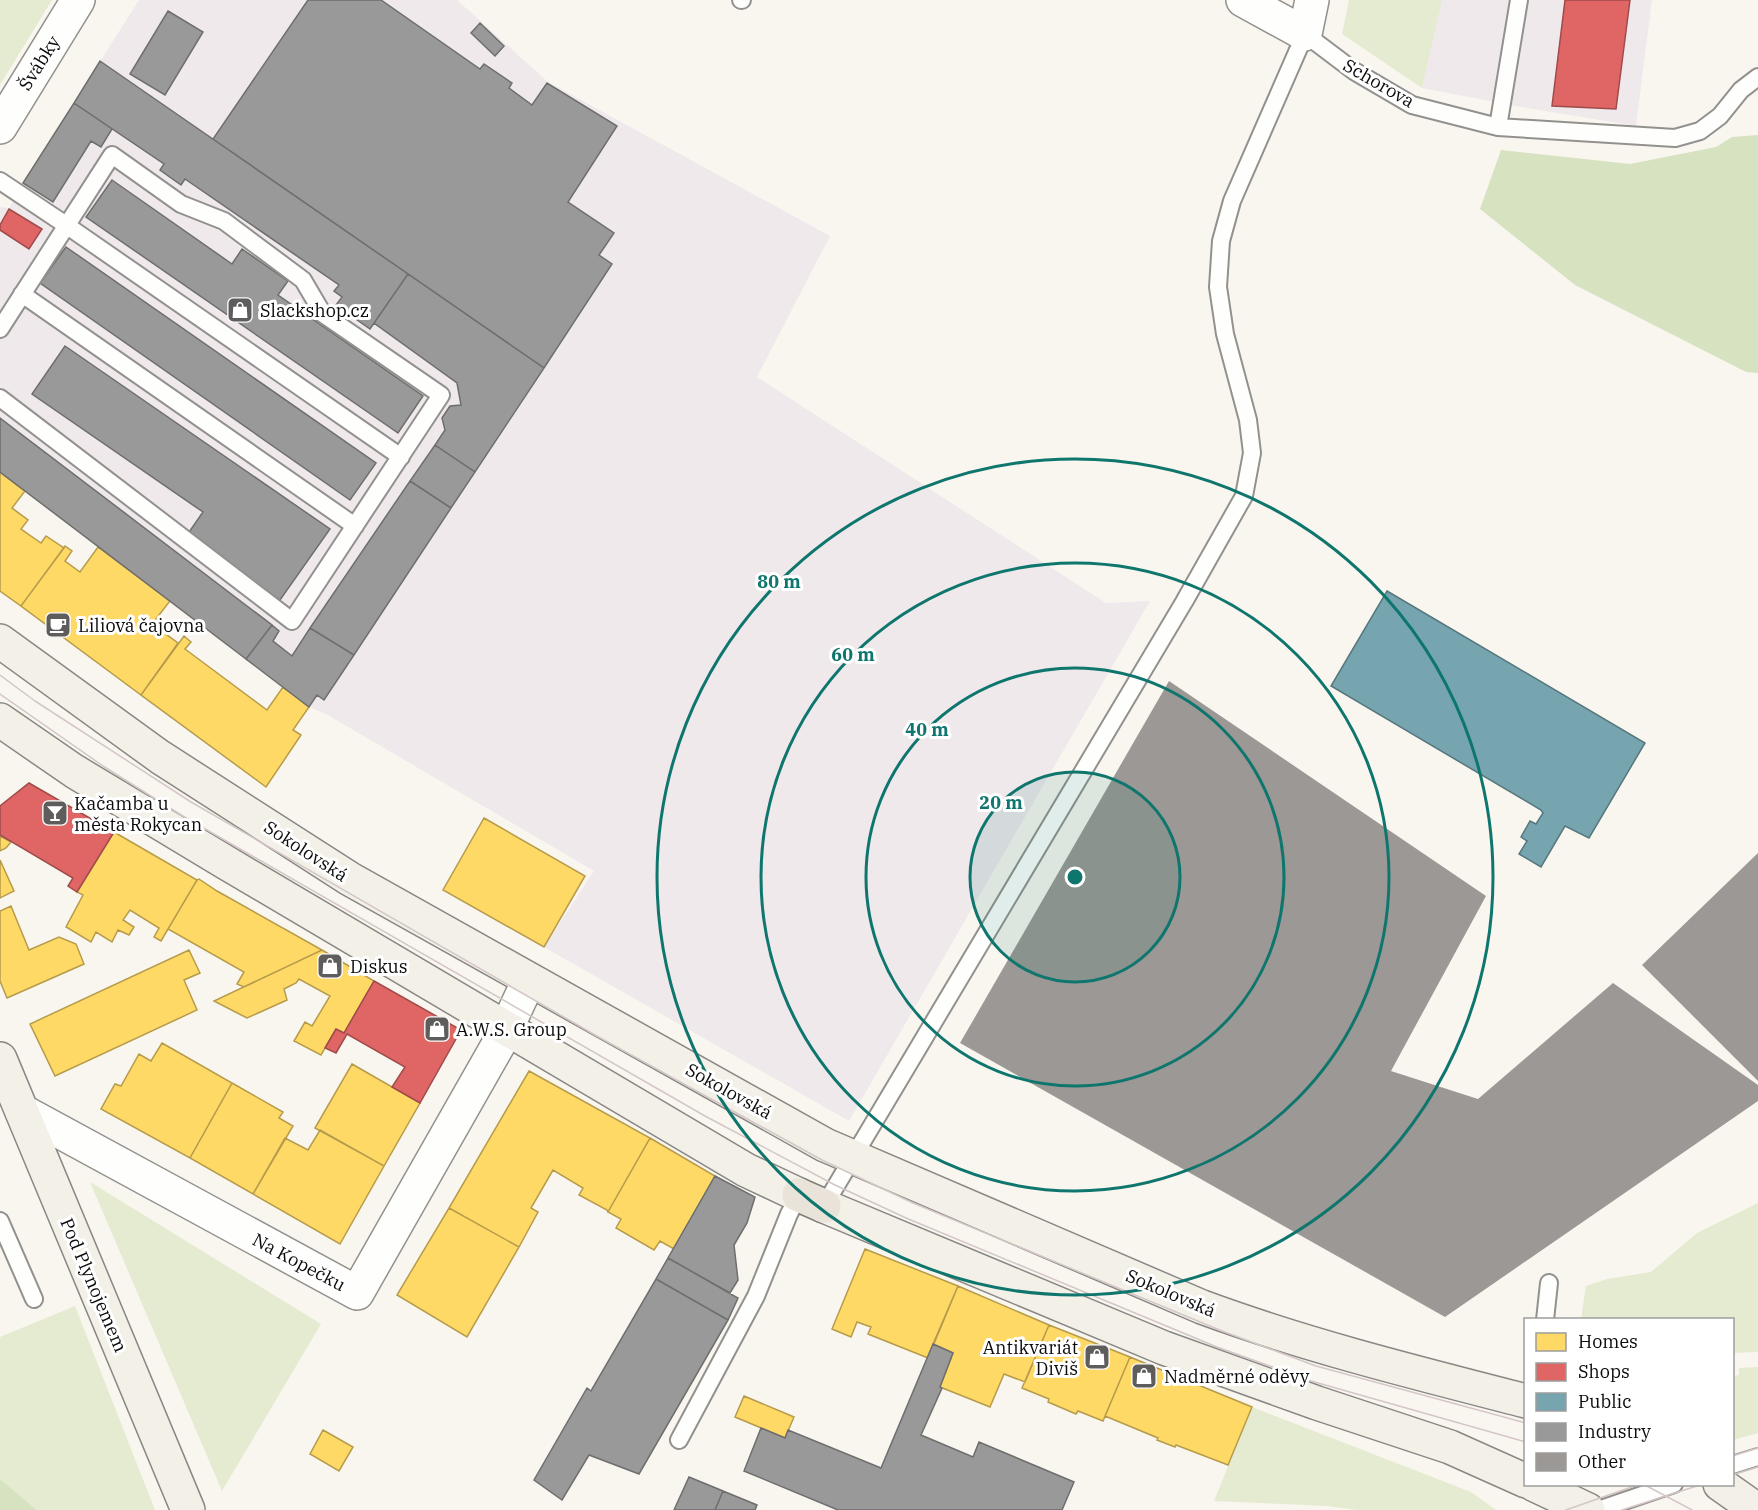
<svg xmlns="http://www.w3.org/2000/svg" width="1758" height="1510" viewBox="0 0 1758 1510" font-family="'IBM Plex Serif',serif">
  <rect width="100%" height="100%" fill="#f9f6ef"/>
  <!-- industrial -->
  <path fill="#efe9ec" d="M139,0H457L548,82L830,236L757,377L1106,603L1150,601L849,1121L544,947L594,871L326,714L309,707L0,472V207L9,208L23,183Z
    M1441,0H1652L1636,126L1521,107L1422,88Z"/>
  <!-- green -->
  <path fill="#e5ebd1" d="M0,0H52L0,85Z
    M1349,0H1442L1422,88L1342,34Z
    M90,1182L321,1324L222,1491Z
    M1758,1203V1352L1733,1353L1732,1320L1581,1319L1586,1286L1607,1279L1651,1272L1697,1233Z
    M75,1306L155,1510H37L0,1479V1337Z
    M1758,1367V1433L1733,1440V1376L1739,1375V1368Z
    M1252,1407L1471,1492L1496,1510H1357L1327,1506L1214,1501Z"/>
  <!-- forest -->
  <path fill="#d6e2c0" d="M1758,135V373L1746,372L1575,285L1480,209L1501,150L1630,164L1716,147L1732,137Z
    M0,1479L37,1510H0Z"/>
  <!-- homes -->
  <path fill="#ffd966" stroke="#b69b4b" stroke-width="1.5" d="M0,472L25,491L12,508L28,520L21,529L41,543L46,536L64,548L21,606L0,591Z
    M65,546L72,551L65,561L80,572L98,547L170,601L152,624L178,643L141,695L21,606Z
    M184,636L191,642L185,649L267,710L283,687L309,707L293,730L301,735L266,787L141,695Z
    M484,818L585,876L544,947L443,890Z
    M114,832L197,880L161,941L154,937L159,928L130,910L123,920L134,927L129,935L118,930L112,942L96,932L91,942L66,927L83,895L77,892Z
    M0,836L11,842L6,848L0,851Z
    M0,860L14,891L0,898Z
    M199,879L217,891L322,950L244,987L237,984L244,972L168,929L197,880Z
    M11,906L29,950L59,937L76,944L84,964L7,998L0,981V911Z
    M189,950L200,973L184,980L197,1010L55,1076L30,1024Z
    M322,950L374,981L344,1033L336,1029L321,1055L294,1041L305,1022L312,1026L330,996L299,979L296,983L284,989L287,1000L247,1018L214,1001Z
    M162,1043L232,1083L190,1158L101,1109L115,1084L121,1086L139,1054L151,1061Z
    M352,1064L420,1103L384,1166L315,1128Z
    M529,1071L650,1138L608,1212L607,1210L579,1195L583,1188L553,1170L531,1208L538,1212L519,1247L449,1208Z
    M232,1083L283,1112L279,1118L293,1126L253,1194L190,1158Z
    M320,1130L384,1166L340,1244L253,1194L285,1138L308,1150Z
    M650,1138L715,1176L674,1249L660,1241L654,1250L616,1228L621,1219L608,1212Z
    M449,1208L519,1247L467,1337L397,1295Z
    M865,1249L958,1286L928,1358L868,1334L871,1327L857,1322L851,1337L832,1329Z
    M958,1286L1049,1325L1025,1382L1004,1374L990,1407L940,1387L953,1353L933,1344Z
    M1049,1325L1130,1357L1103,1421L1078,1411L1076,1414L1048,1402L1049,1399L1022,1388Z
    M1130,1357L1252,1407L1228,1465L1176,1445L1175,1447L1157,1440L1158,1438L1105,1416Z
    M744,1396L794,1417L785,1438L735,1417Z
    M323,1430L353,1447L339,1471L310,1454Z"/>
  <!-- shops -->
  <path fill="#e06666" stroke="#a04b4b" stroke-width="1.5" d="M1565,0H1630L1616,109L1552,106Z
    M9,209L42,229L29,249L0,230V225Z
    M29,783L114,832L77,892L68,886L73,878L0,835V806Z
    M374,981L461,1030L420,1103L392,1087L405,1067L347,1034L336,1053L325,1048L336,1029L344,1033Z"/>
  <!-- public -->
  <path fill="#76a5af" stroke="#56777e" stroke-width="1.5" d="M1387,591L1645,743L1589,838L1565,826L1541,867L1519,854L1527,841L1521,837L1530,821L1536,824L1543,813L1541,810L1331,686Z"/>
  <!-- industry -->
  <path fill="#999" stroke="#6e6e6e" stroke-width="1.5" d="M308,0H381L480,69L484,64L512,83L509,88L532,105L547,83L617,126L568,202L614,233L599,255L612,264L544,368L213,139Z
    M168,11L203,32L165,95L130,74Z
    M480,23L504,46L495,56L471,33Z
    M100,61L408,274L370,329L336,305L342,297L334,291L339,285L185,179L181,185L160,170L164,164L74,103Z
    M74,103L112,129L101,147L91,141L53,202L23,183Z
    M112,180L232,264L242,249L288,281L278,295L423,396L398,433L86,217Z
    M66,247L376,463L350,500L40,283Z
    M408,274L544,368L475,472L435,445L445,430L442,418L450,406L461,405L457,383L374,323Z
    M65,346L330,529L280,600L187,535L203,512L32,394Z
    M0,418L272,625L246,659L0,472Z
    M435,445L475,472L451,508L410,481Z
    M410,481L451,508L354,655L310,628Z
    M272,625L279,631L273,641L292,656L310,628L354,655L324,700L317,695L309,707L246,659Z
    M715,1176L755,1197L747,1223L734,1245L738,1280L730,1293L668,1258Z
    M668,1258L738,1298L728,1320L656,1279Z
    M656,1279L728,1320L639,1474L589,1455L562,1500L534,1480L587,1388L591,1391Z
    M933,1344L953,1353L940,1387L942,1388L921,1435L973,1457L979,1442L1074,1482L1062,1510H838L744,1471L761,1428L785,1438L788,1430L881,1468Z
    M689,1477L723,1491L715,1510H674Z
    M723,1491L757,1505L755,1510H715Z"/>
  <!-- building -->
  <path fill="#9c9895" d="M1169,681L1486,896L1391,1071L1478,1099L1613,983L1758,1085V1101L1445,1317L960,1043Z
    M1758,853V1081L1642,965Z"/>
  <g fill="none" stroke-linecap="round" stroke-linejoin="round">
    <!-- service casing -->
    <g stroke="#92918e" stroke-width="20">
      <path id="service" d="M741,0H742
        M1498,127L1675,138L1700,131L1720,116L1741,90L1758,77
        M0,181L66,225L401,457
        M22,294L355,526
        M0,329L112,155L181,204L224,221L303,280L323,314L441,395L292,621L0,398
        M824,1206L1184,602L1244,496L1252,453L1248,420L1225,334L1218,287L1221,241L1232,201L1305,34L1354,71L1412,105L1498,127L1519,0
        M0,1221L34,1299
        M1545,1320L1549,1283
        M679,1440L756,1296L789,1214L799,1195
        M1732,1465L1758,1457
        M1598,1510L1674,1484"/>
    </g>
    <!-- minor casing -->
    <g stroke="#92918e" stroke-width="36">
      <path id="minor" d="M1243,0L1305,34L1312,0
        M0,127L78,0
        M22,1111L357,1293L501,1040L529,980"/>
    </g>
    <!-- secondary casing -->
    <g stroke="#898784" stroke-width="36">
      <path id="secondary" d="M0,641L160,757L350,879L825,1145L1202,1307C1308,1346 1417,1373 1526,1401
        M0,720L74,771L225,862L746,1170L799,1195
        M0,1059L188,1510
        M824,1206L1164,1348L1317,1403L1450,1447L1526,1481
        M1533,1484L1588,1510
        M1720,1484L1757,1510"/>
    </g>
    <!-- primary casing -->
    <g stroke="#7f7e7b" stroke-width="36">
      <path id="primary" d="M799,1195L824,1206"/>
    </g>
    <!-- service -->
    <use href="#service" stroke="#fefefd" stroke-width="16"/>
    <!-- minor -->
    <use href="#minor" stroke="#fefefd" stroke-width="33"/>
    <!-- secondary -->
    <use href="#secondary" stroke="#f3f0e8" stroke-width="33"/>
    <!-- primary -->
    <use href="#primary" stroke="#e9e3d9" stroke-width="33"/>
    <!-- tram -->
    <path stroke="#d4c6c7" stroke-width="1.5" d="M0,675L35,701L191,802L595,1035L822,1160L913,1203L1222,1331L1316,1366L1526,1423
      M0,694L103,766L181,815L705,1116L835,1185L906,1218L1217,1347L1311,1381L1526,1442
      M1732,1456L1758,1448
      M1732,1475L1758,1467
      M1643,1484L1692,1510
      M1566,1510L1640,1484
      M1622,1510L1703,1484"/>
  </g>
  <!-- distance rings -->
  <circle cx="1075" cy="877" r="105" fill="#0f766e" fill-opacity=".12"/>
  <g fill="none" stroke="#0f766e" stroke-width="3">
    <circle cx="1075" cy="877" r="105"/>
    <circle cx="1075" cy="877" r="209"/>
    <circle cx="1075" cy="877" r="314"/>
    <circle cx="1075" cy="877" r="418"/>
  </g>
  <!-- icons -->
  <defs>
    <g id="shop-square" transform="scale(1.35)"><rect x="-9" y="-9" width="18" height="18" rx="4" fill="#5e5d5b" stroke="#fff"/><path d="M-5-2.5h2.3a2.7 3.5 0 0 1 5.4 0H5L5.5 6h-11ZM-1.5-2.5h3a1.5 2.3 0 0 0-3 0Z" fill="#fff"/></g>
    <g id="cafe-square" transform="scale(1.35)"><rect x="-9" y="-9" width="18" height="18" rx="4" fill="#5e5d5b" stroke="#fff"/><path d="M-5.5-4.5H6V0H3Q3 3.5 0 3.5H-2.5Q-5.5 3.5-5.5 0ZM3-3.2v2h1.7v-2ZM-6 4.5H4V6H-6Z" fill="#fff"/></g>
    <g id="bar-square" transform="scale(1.35)"><rect x="-9" y="-9" width="18" height="18" rx="4" fill="#5e5d5b" stroke="#fff"/><path d="M-6-5H6L.8 .8V4.5H3.5V6h-7V4.5H-.8V.8Z" fill="#fff"/></g>
  </defs>
  <g fill-rule="evenodd">
    <use href="#shop-square" x="240" y="310"/>
    <use href="#cafe-square" x="58" y="625"/>
    <use href="#bar-square" x="55" y="813"/>
    <use href="#shop-square" x="330" y="966"/>
    <use href="#shop-square" x="437" y="1029"/>
    <use href="#shop-square" x="1097" y="1357"/>
    <use href="#shop-square" x="1144" y="1376"/>
  </g>
  <g text-anchor="middle" dominant-baseline="central" stroke-width="6" stroke-linejoin="round" paint-order="stroke">
    <!-- street labels -->
    <g font-size="18" fill="#0b0b0b" stroke="#fff">
      <text transform="translate(39 63) rotate(-58)">Švábky</text>
      <text transform="translate(1379 83) rotate(30)">Schorova</text>
      <text transform="translate(306 851) rotate(33)">Sokolovská</text>
      <text transform="translate(729 1091) rotate(29)">Sokolovská</text>
      <text transform="translate(299 1262) rotate(28)">Na Kopečku</text>
      <text transform="translate(94 1285) rotate(67)">Pod Plynojemem</text>
      <text transform="translate(1171 1293) rotate(23)">Sokolovská</text>
    </g>
    <!-- poi labels -->
    <g font-size="18" fill="#0b0b0b" stroke="#fff" text-anchor="start">
      <text x="260" y="310">Slackshop.cz</text>
      <text x="78" y="625">Liliová čajovna</text>
      <text x="74" y="803">Kačamba u<tspan x="74" dy="21">města Rokycan</tspan></text>
      <text x="350" y="966">Diskus</text>
      <text x="456" y="1029">A.W.S. Group</text>
      <text x="1078" y="1347" text-anchor="end">Antikvariát<tspan x="1078" dy="21">Diviš</tspan></text>
      <text x="1164" y="1376">Nadměrné oděvy</text>
    </g>
  </g>
  <circle cx="1075" cy="877" r="9" fill="#0f766e" stroke="#fff" stroke-width="3"/>
  <g font-size="18" text-anchor="middle" font-weight="bold" fill="#0f766e" stroke="#fff" stroke-width="6" stroke-linejoin="round" paint-order="stroke">
    <text x="779" y="588">80 m</text>
    <text x="853" y="661">60 m</text>
    <text x="927" y="736">40 m</text>
    <text x="1001" y="809">20 m</text>
  </g>
  <!-- legend -->
  <rect x="1524" y="1318" width="210" height="168" fill="#ffffff" stroke="#9d9d9d" stroke-width="1.5"/>
  <rect x="1536" y="1333" width="30" height="18" fill="#ffd966" stroke="#9d9d9d" stroke-width="1.5"/>
  <text x="1578" y="1348" font-size="18" fill="#0b0b0b">Homes</text>
  <rect x="1536" y="1363" width="30" height="18" fill="#e06666" stroke="#9d9d9d" stroke-width="1.5"/>
  <text x="1578" y="1378" font-size="18" fill="#0b0b0b">Shops</text>
  <rect x="1536" y="1393" width="30" height="18" fill="#76a5af" stroke="#9d9d9d" stroke-width="1.5"/>
  <text x="1578" y="1408" font-size="18" fill="#0b0b0b">Public</text>
  <rect x="1536" y="1423" width="30" height="18" fill="#999999" stroke="#9d9d9d" stroke-width="1.5"/>
  <text x="1578" y="1438" font-size="18" fill="#0b0b0b">Industry</text>
  <rect x="1536" y="1453" width="30" height="18" fill="#9c9895" stroke="#9d9d9d" stroke-width="1.5"/>
  <text x="1578" y="1468" font-size="18" fill="#0b0b0b">Other</text>
</svg>
